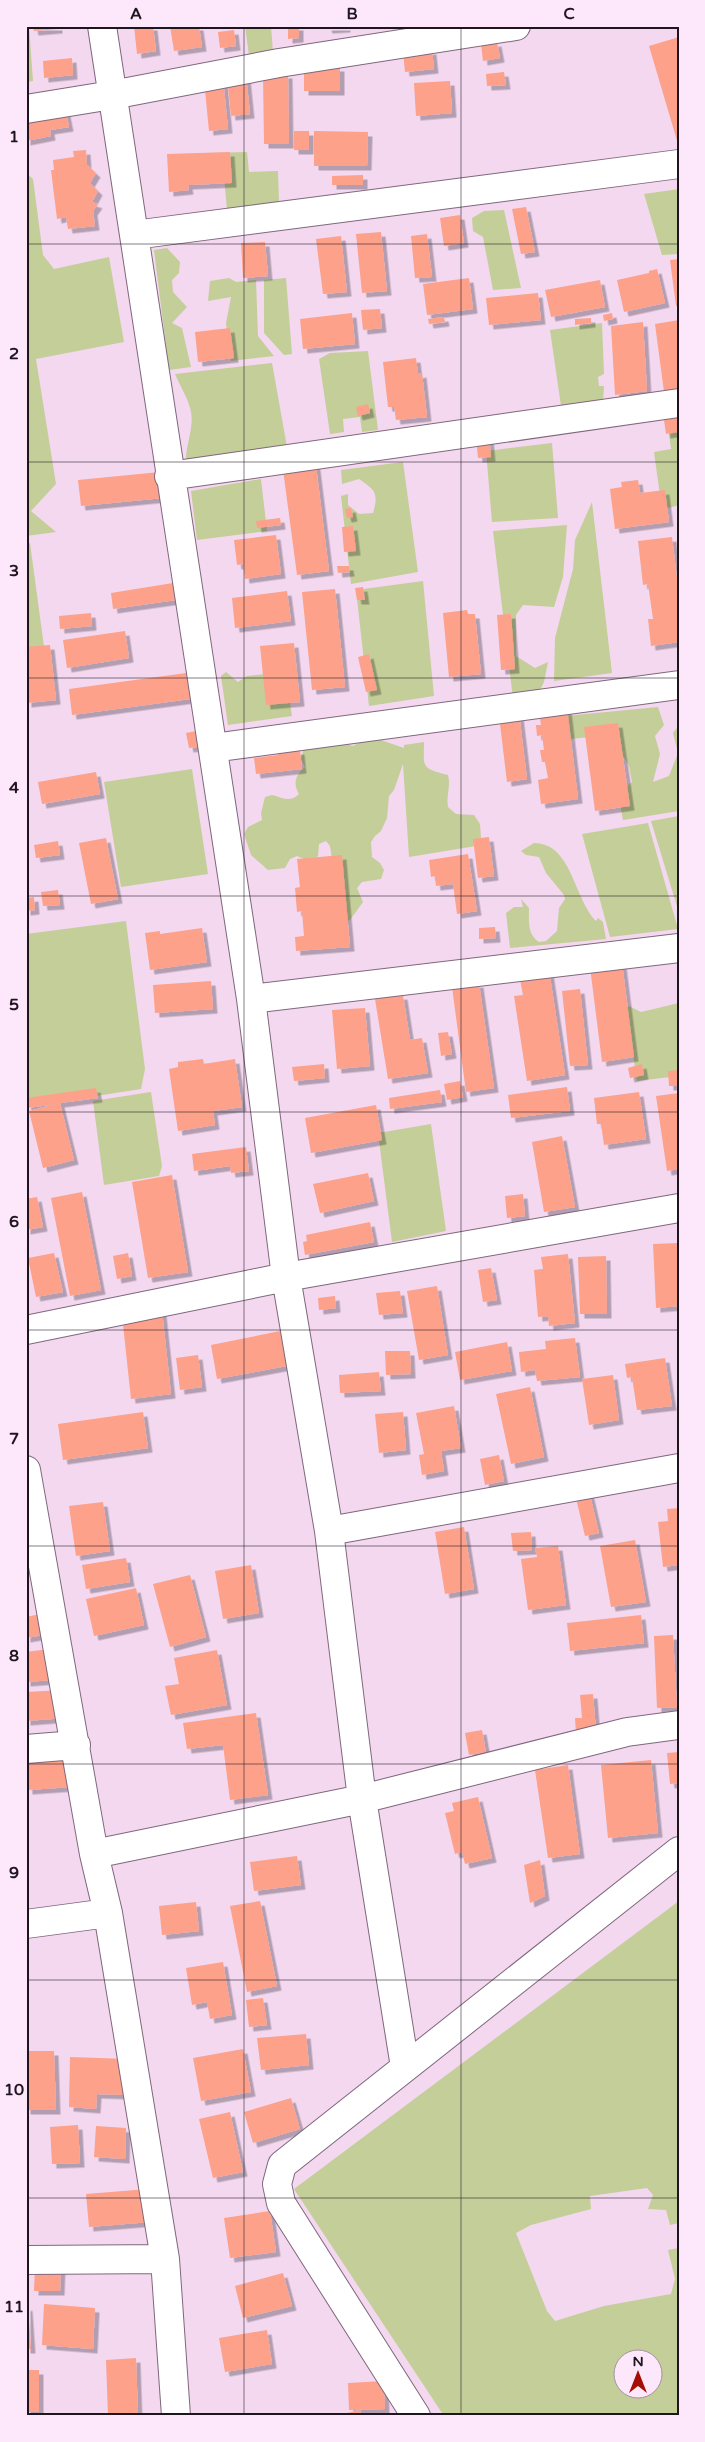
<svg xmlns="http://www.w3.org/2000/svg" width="705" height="2442" viewBox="0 0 705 2442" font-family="'Varela Round',sans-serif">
  <defs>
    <filter id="shadow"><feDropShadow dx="4.5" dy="4.5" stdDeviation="0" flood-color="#0004"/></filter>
  </defs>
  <rect width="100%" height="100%" fill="#f3d8f0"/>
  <!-- green -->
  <path fill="#c4ce99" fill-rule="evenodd" d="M26,26H29L33,81L26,82Z
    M245,26H271L273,52L249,55Z
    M247,152L249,172L278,171L279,203L227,210L223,166L211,153Z
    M26,173L33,179L43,255L54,269L109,257L124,342L36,359L56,484L31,511L56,532L26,536Z
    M679,189V254L662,255L644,194Z
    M504,210L521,288L493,290L483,237L473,231L472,218L484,211Z
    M167,248L180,262L179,273L172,280L173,292L187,307L172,323L182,328L191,367L169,370L154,250Z
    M229,278L236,282L256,280L258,336L274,356L231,361L226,323L231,297L208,301L210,281Z
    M286,278L292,354L284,355L264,333V280Z
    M602,323L604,374L598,377L599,386H604L603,401L561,406L550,330Z
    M368,351L378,430L362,432L360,417L343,419L344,432L330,434L319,359L330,353Z
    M272,363L287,447L186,460C186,444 194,428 191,412C189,400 180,386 175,374Z
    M679,425V505L662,510L654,452L671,449L668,426Z
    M552,443L558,518L492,522L486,451Z
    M403,462L418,572L351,584L341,496L348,494V505L359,514L373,513C379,493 375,490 359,479L342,484L341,470Z
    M261,479L267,531L197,540L191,491Z
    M592,502L612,673L554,681L555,638L573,569L575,540Z
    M567,525L563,577L554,607L523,605L516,615V656L535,668L548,662L544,682L538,694L513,699L493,531Z
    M30,543L45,654L26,656V544Z
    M423,581L434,696L369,706L356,590Z
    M226,672L238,682L247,676L285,672L292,716L228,725L221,676Z
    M658,707L664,725L655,736L660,754L653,782L669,776L678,753L673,733L679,725V811L623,820L618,794L632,782L629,766L611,735L570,739L565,716Z
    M367,738H375L404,748V745L424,742C424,767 420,768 448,775C451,786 446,796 448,807L456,814L474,815L480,824L481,839L476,846L409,857L403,764L394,790L389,796L387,818L381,831L375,836L371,842L372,857L380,863L384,870L381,879L362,882L357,888L363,902L350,920L342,923L330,846L326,841L319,844L318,856L311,862L297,856L290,859L285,868L268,870L251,855L244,834L248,827L262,820L261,813L265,797L272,795C283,798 290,803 299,794C293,784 295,775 305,767L301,760L304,746L346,744L353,746Z
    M192,769L208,874L121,887L104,782Z
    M679,816V913L651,821Z
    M648,823L678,929L610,937L582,834Z
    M534,843C572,843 574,899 596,921L598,918L603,922L606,939L510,948L506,913L514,907H523L521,899L529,908C529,921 527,934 539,942L546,941L557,931L559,908L565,899L564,895L546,873L539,857L526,855L521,851Z
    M126,921L145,1069L141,1089L26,1107V934Z
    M679,1003V1076L637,1081L626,1008L629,1006L641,1012Z
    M151,1092L162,1166L159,1176L104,1185L93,1101Z
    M431,1124L446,1231L392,1242L378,1133Z
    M679,1901V2223L670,2225L666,2210L648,2209L653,2195L647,2188L590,2196L591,2209L531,2225L516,2233L547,2311L555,2321L604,2306L671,2294L675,2279L668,2250L679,2248V2416H444L294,2189ZM622,2360H652V2390H622Z"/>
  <!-- building -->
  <path fill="#fda18a" filter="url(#shadow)" d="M33,26H58V29L34,31Z
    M134,26H153L156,51L137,54Z
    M170,26H199L202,47L174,51Z
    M288,26H299V38L288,39Z
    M327,26H346V28L328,29Z
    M234,30L236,46L220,48L218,32Z
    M679,37V144H678L649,46Z
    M497,42L500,58L483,61L481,44Z
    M432,50L434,69L405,72L403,52Z
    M72,58L73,75L44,78L43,61Z
    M304,67H340V91H304Z
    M504,72L506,85L487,86L486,74Z
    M263,74H288L289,144H264Z
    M246,75L250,114L231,116L227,77Z
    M223,78L228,129L209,131L204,80Z
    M450,81L452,113L416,116L414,83Z
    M65,107L69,127L50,130L51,136L26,141V114Z
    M294,131H309V150H294Z
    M314,131L368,132L367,166H314Z
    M86,150L87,165L96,173L90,183L98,191L92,202L98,204L93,211L95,226L68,229L66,217L57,219L51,170H54L53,160L74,157L73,151Z
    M230,152L232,183L188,185L189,190L169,192L167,154Z
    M363,175V185H332V176Z
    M526,207L535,252L521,254L512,209Z
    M460,215L464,243L444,246L440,218Z
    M381,232L387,291L362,293L356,234Z
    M427,234L432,277L415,278L411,236Z
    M341,236L347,292L323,294L316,239Z
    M265,242L268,276L243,278L241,243Z
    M679,259V305L676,306L670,260Z
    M657,269L665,303L624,312L617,280L649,273V271Z
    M469,278L473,309L427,315L423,284Z
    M600,280L605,307L551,317L545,290Z
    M538,293L541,320L489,325L486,298Z
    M380,309L382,328L363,330L361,310Z
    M352,313L355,344L303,349L300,319Z
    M612,313L613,319L604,321L603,315Z
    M444,317L445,322L429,324L428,319Z
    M591,318V323L575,325V319Z
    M679,320V390L664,392L655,324Z
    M643,322L647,391L615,395L611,326Z
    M230,328L234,358L198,362L195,332Z
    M416,358L418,374L422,373L427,417L396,420L394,407H388L383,362Z
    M368,404L370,413L358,416L356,407Z
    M677,411L679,432L666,434L663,413Z
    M489,435L491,457L478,458L476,437Z
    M315,458L329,571L297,575L282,462Z
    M160,472L163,498L81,506L78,480Z
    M638,480L640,493L665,490L669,522L615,529L610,489L622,487L621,482Z
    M351,508L353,517L347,518L345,509Z
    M280,518L281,525L257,528L256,521Z
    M353,526L356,551L344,552L342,527Z
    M276,535L281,574L245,579L243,564L237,565L234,540Z
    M672,537L679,595V642L651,646L648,619H653L648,584L643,585L638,541Z
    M337,566H349L350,572L338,573Z
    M173,583L176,600L113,609L111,593Z
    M363,587L365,600H357L355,588Z
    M335,589L345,687L312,690L302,592Z
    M287,591L291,621L235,628L232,598Z
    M467,610L468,614H475L481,674L449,677L443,613Z
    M91,613L92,626L60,629L59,616Z
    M511,614L515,669L501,670L497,615Z
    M125,631L129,658L67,668L63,640Z
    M294,643L300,702L266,705L260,646Z
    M50,645L56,700L27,703L26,647Z
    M369,654L377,690L366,692L358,657Z
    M186,673L190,699L72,715L69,689Z
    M567,707L578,799L541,804L538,780L548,778L545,762H542L540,750H544L542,735L537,736L536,725H541L539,711Z
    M519,713L527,779L507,782L499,716Z
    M618,723L630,806L595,811L584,727Z
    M201,730L204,746L189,748L186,733Z
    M277,749L289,751L300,750L302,769L256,774L254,758L278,755Z
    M96,772L100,794L42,804L38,782Z
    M489,837L494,876L478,878L473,839Z
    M106,838L118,899L91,904L79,843Z
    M58,841L60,855L36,858L34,845Z
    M468,854L477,911L457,914L453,884L436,886L435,876L431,877L429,860Z
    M342,855L350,947L296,951L295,937L304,936L302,911L297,912L295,888L300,887L297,859Z
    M58,890L60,905L43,906L41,892Z
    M34,897L35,910L26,911V898Z
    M495,927L496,938L479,939V928Z
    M202,928L207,962L150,970L145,933L160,931V934Z
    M622,963L634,1057L602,1062L590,967Z
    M549,970L565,1075L527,1081L514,996L523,995L519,974Z
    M211,981L213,1009L155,1013L153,985Z
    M479,983L494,1088L466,1092L452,987Z
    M580,989L588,1065L570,1066L562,991Z
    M403,995L410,1040L422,1038L428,1073L388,1079L375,999Z
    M365,1008L370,1066L337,1069L332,1010Z
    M448,1032L452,1054L441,1056L438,1033Z
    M203,1059L204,1064L235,1059L242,1107L213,1111L215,1125L178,1131L169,1069L178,1067V1062Z
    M324,1064L325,1078L294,1081L292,1067Z
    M642,1064L644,1075L630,1078L628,1068Z
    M679,1070V1086H669L668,1071Z
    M460,1081L463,1097L447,1100L444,1084Z
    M567,1087L570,1111L511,1118L508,1095Z
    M96,1088L98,1098L60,1103L74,1160L43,1168L29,1111L56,1104L27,1108L26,1098Z
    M440,1090L442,1102L390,1109L389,1098Z
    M639,1092L646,1139L604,1145L601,1124H597L594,1098Z
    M679,1093V1169L667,1171L656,1096Z
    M376,1105L382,1140L311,1153L305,1118Z
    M562,1136L575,1207L544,1212L532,1142Z
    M246,1147L249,1171L231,1173L230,1166L194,1171L192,1154Z
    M368,1173L374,1201L320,1213L313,1184Z
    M172,1175L188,1272L148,1278L132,1182Z
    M82,1192L101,1290L70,1296L51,1198Z
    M523,1194L525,1216L507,1218L505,1196Z
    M37,1197L43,1227L26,1230V1199Z
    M370,1222L374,1242L305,1255L303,1242L307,1241L306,1235Z
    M679,1243V1306L656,1308L653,1244Z
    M54,1253L63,1292L36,1297L28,1258Z
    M128,1253L132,1276L117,1279L113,1256Z
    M568,1254L575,1323L549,1326L548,1316L538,1317L534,1270L543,1269L541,1257Z
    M606,1256L607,1314H580L578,1257Z
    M491,1268L497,1300L483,1302L478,1270Z
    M437,1286L448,1355L419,1360L407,1291Z
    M400,1291L403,1313L379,1315L376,1293Z
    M335,1296L336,1308L319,1310L318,1298Z
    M162,1311L171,1394L131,1399L122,1315Z
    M285,1330L292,1365L217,1379L211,1345Z
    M575,1338L580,1377L537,1381L535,1370L521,1372L519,1352L546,1349L545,1341Z
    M507,1342L512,1371L460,1380L455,1352Z
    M385,1351H410L411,1374L386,1375Z
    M198,1355L202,1387L180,1390L176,1358Z
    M665,1358L672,1406L637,1410L632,1377L627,1378L625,1364Z
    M379,1372L381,1391L340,1393L339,1375Z
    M613,1375L619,1420L589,1425L582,1379Z
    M530,1387L544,1457L511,1464L496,1394Z
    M454,1406L461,1448L441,1451L444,1471L422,1475L419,1455L424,1454L416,1413Z
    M143,1412L148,1448L63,1460L58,1424Z
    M403,1412L406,1450L379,1453L375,1414Z
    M499,1455L504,1481L485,1485L480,1459Z
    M589,1491L599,1533L585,1536L575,1494Z
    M103,1502L110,1551L76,1556L69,1506Z
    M679,1508V1565L663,1567L658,1522L668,1521L667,1509Z
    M464,1527L474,1589L445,1594L435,1532Z
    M531,1532L532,1550L513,1551L511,1533Z
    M635,1540L646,1602L611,1607L600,1546Z
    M558,1546L566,1605L528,1610L521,1559L537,1557L535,1548Z
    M126,1558L130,1582L86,1589L82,1565Z
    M251,1565L259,1613L223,1619L215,1571Z
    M190,1575L206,1637L170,1647L153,1584Z
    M136,1588L144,1625L94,1636L86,1599Z
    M45,1613L49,1634L26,1638V1617Z
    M641,1615L644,1643L570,1651L567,1623Z
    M673,1635L677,1707L657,1708L654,1636Z
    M49,1649L52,1680L26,1682V1652Z
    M217,1650L227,1705L171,1715L165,1686L179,1684L174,1658Z
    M63,1690L65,1718L26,1721V1692Z
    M593,1694L596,1731L576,1733L575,1718H582L580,1695Z
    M256,1713L268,1795L230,1800L223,1745L187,1749L183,1723Z
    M482,1730L486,1752L469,1755L465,1733Z
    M679,1752V1783L670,1784L667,1753Z
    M68,1753L71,1787L28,1790L26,1755Z
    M651,1760L658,1833L608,1838L601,1765Z
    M568,1765L580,1854L548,1858L535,1770Z
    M478,1797L492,1858L465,1864L462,1852L455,1854L445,1813L454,1811L452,1803Z
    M297,1856L301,1885L254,1891L250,1862Z
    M540,1860L545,1896L530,1903L524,1865Z
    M260,1901L277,1986L247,1992L230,1906Z
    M196,1902L199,1931L162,1935L159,1906Z
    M223,1962L232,2015L210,2019L207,2002L192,2005L186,1968Z
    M263,1998L267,2025L249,2027L246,2000Z
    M306,2034L309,2065L261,2070L257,2038Z
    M243,2049L251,2092L201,2101L193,2058Z
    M26,2051H54L56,2110H26Z
    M70,2057L127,2059L125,2095L97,2094L96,2109L69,2107Z
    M291,2098L300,2129L253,2143L244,2112Z
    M230,2112L243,2172L213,2178L199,2119Z
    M78,2125L80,2163L52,2164L50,2127Z
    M96,2126L126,2128L125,2159L94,2157Z
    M148,2189L150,2222L89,2227L86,2194Z
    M270,2211L276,2252L230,2258L224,2218Z
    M35,2266H61L60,2291H34Z
    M283,2273L292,2306L243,2318L235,2286Z
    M44,2304L95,2308L93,2349L42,2345Z
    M28,2306L31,2349H26V2307Z
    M267,2330L272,2364L225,2372L219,2338Z
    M136,2358L138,2416H108L106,2360Z
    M26,2370H39V2412H26Z
    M384,2381L385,2409L349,2410L348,2383Z
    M360,2410L361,2416H338V2415Z"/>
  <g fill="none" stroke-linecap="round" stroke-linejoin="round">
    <!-- minor casing -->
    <g stroke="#7f677c" stroke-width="30">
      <path id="minor" d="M102,26L251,999L286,1277L329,1531L362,1799L405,2067
        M26,109L112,95L279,63L516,26
        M134,235L679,164
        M169,476L679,403
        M213,748L679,685
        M251,999L679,948
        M26,1330L286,1277L679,1208
        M26,1470L94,1854L108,1913L165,2259L176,2416
        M329,1531L679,1468
        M26,1749L76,1745
        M94,1854L362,1799L627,1732L679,1725
        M26,1924L108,1913
        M26,2260L165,2259
        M416,2416L281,2203L277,2184L282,2165L679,1851"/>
    </g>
    <!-- minor -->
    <use href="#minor" stroke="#fff" stroke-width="28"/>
  </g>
  <!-- grid -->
  <path fill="none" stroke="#1f151e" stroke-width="1" stroke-opacity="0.55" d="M244,26V2416M461,26V2416M26,244H679M26,462H679M26,678H679M26,896H679M26,1112H679M26,1330H679M26,1546H679M26,1764H679M26,1980H679M26,2198H679"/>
  <!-- border -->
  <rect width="705" height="2442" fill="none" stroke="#fde7fa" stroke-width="55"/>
  <!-- north arrow -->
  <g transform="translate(638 2374)"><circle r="24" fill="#fde7fa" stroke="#a493a2"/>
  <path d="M0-4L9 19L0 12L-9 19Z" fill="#a40e05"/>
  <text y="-8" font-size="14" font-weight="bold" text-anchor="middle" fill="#1f151e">N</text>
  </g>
  <rect x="28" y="28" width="650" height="2386" fill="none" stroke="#1f151e" stroke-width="2"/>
  <g font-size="16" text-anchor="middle" font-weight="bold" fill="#1f151e">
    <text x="136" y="19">A</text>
    <text x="352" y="19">B</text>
    <text x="569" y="19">C</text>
    <text x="14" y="142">1</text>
    <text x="14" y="359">2</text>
    <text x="14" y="576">3</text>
    <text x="14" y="793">4</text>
    <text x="14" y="1010">5</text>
    <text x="14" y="1227">6</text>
    <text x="14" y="1444">7</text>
    <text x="14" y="1661">8</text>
    <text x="14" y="1878">9</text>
    <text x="14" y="2095">10</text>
    <text x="14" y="2312">11</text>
  </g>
</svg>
